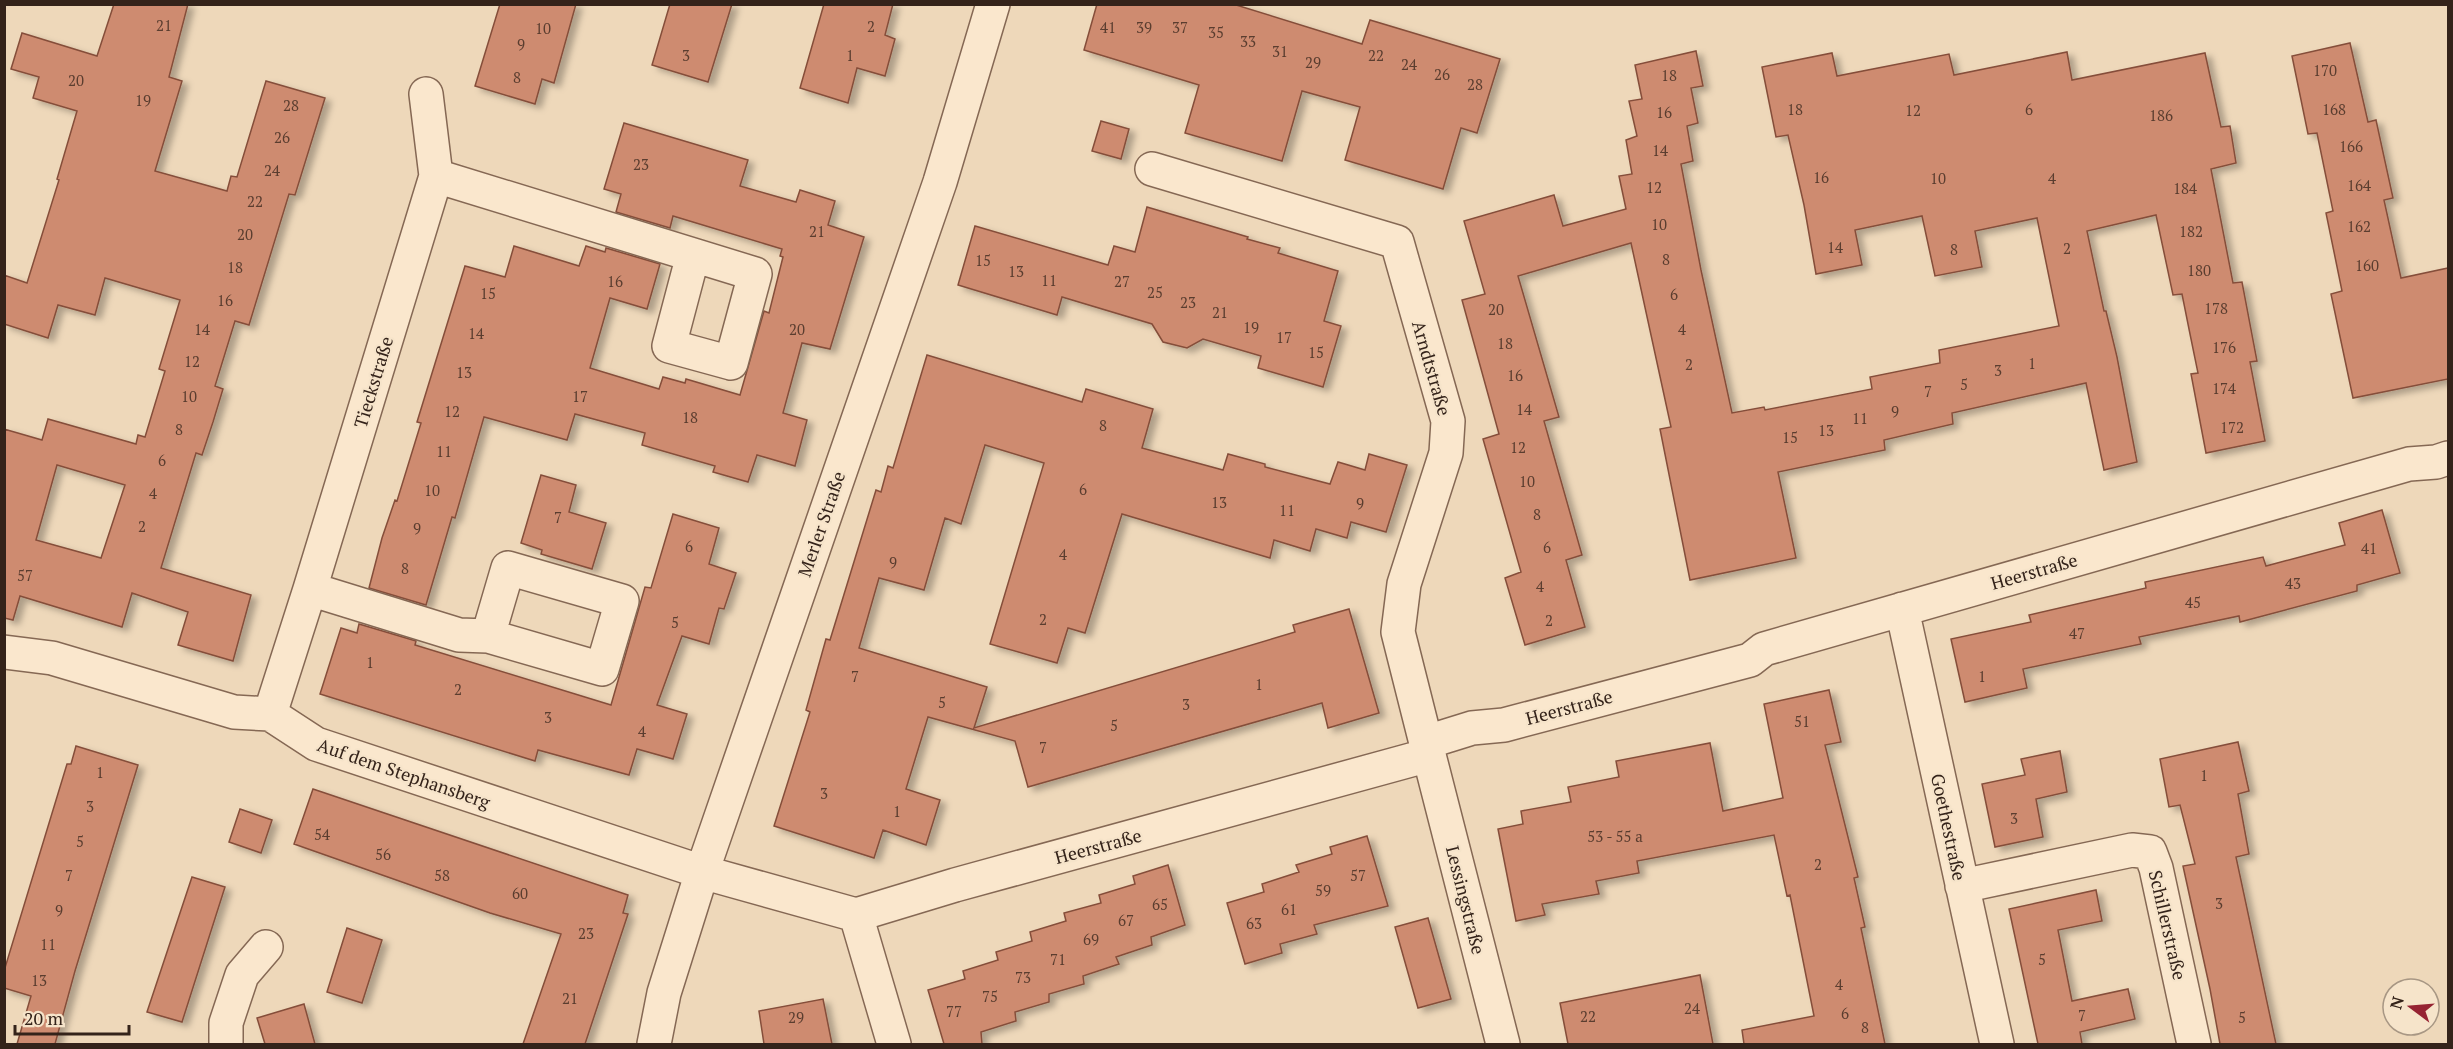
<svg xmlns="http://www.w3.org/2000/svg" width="2453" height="1049" viewBox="0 0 2453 1049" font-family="'PT Serif',serif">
  <defs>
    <filter id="shadow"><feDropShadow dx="6" dy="4" stdDeviation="3" flood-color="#0004"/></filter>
  </defs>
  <rect width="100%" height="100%" fill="#eed8ba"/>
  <!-- building -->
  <path fill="#ce8b6f" stroke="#854e3a" stroke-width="1.5" fill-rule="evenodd" filter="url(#shadow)" d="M114,4H188L169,77L182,81L155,171L227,191L231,176L237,177L266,81L325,98L295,195L289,194L249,325L235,321L215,386L223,389L213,422L202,455L196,453L161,568L251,595L233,661L178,645L188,612L132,593L122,627L20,596L13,620L4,618V429L42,440L48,419L136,444L138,435L145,437L165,371L159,369L180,300L105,278L95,315L58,305L48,338L4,324V275L27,283L59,180L57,179L77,111L33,98L39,77L11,69L22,33L97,56ZM57,465L125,485L101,558L36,540Z
    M500,4H576L554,83L542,79L535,104L475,86Z
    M670,4H732L708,82L652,65Z
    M824,4H893L885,35L895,39L885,76L857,68L848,103L800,88Z
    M1097,4H1233L1362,44L1370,20L1500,59L1477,133L1461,128L1443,189L1345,160L1360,107L1302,91L1282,161L1185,133L1199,85L1084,50Z
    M2350,43L2368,122L2376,120L2393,198L2384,200L2401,278L2448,268V379L2353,398L2331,294L2342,291L2326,213L2333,211L2317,133L2308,134L2292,56Z
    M1696,51L1703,86L1691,88L1698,123L1687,126L1693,161L1681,164L1701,270L1732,413L1764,407L1765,410L1872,389L1870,377L1940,363L1939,350L2059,326L2037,218L1975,231L1982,267L1935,276L1922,216L1855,230L1862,265L1816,274L1804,205L1788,135L1776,137L1762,67L1832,53L1837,76L1949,54L1954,75L2067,52L2072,80L2205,53L2221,127L2230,126L2236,163L2211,169L2233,283L2242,282L2257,361L2250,362L2265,441L2206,453L2191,374L2198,373L2190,334L2182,294L2173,295L2156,215L2087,231L2104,311H2106L2117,357L2137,462L2104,470L2086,383L1952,413L1953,424L1884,440L1885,450L1778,472L1796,558L1690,580L1660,429L1671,427L1631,243L1518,276L1559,417L1544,421L1582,555L1566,560L1585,627L1525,645L1505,578L1521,572L1483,439L1499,434L1462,300L1485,294L1464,221L1554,195L1563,226L1626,209L1619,176L1632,174L1626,140L1637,136L1629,101L1642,99L1635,65Z
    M1101,121L1129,129L1121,159L1092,151Z
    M624,123L748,160L740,186L796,202L800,190L835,201L828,225L864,237L830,349L802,343L783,413L807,420L795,466L757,455L748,482L713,472L715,466L642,445L645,433L575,414L567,440L484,417L455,518L452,517L426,605L369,588L382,538L395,500L397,501L421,423L417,422L465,266L505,277L514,246L579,266L586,246L605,252L606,248L660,264L647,309L610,298L590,368L659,389L663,377L685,383L686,379L740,395L764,311L769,313L783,257L780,256L782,249L673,216L670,228L616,212L621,194L604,189Z
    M1147,207L1248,237L1247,239L1280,248L1278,253L1338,271L1324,321L1341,326L1323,387L1258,368L1261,356L1203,339L1187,348L1163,342L1152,324L1062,297L1057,315L958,285L975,226L1108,265L1114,246L1135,252Z
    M927,355L1082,402L1086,389L1153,409L1142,448L1223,470L1228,454L1265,464V467L1330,484L1338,462L1365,470L1369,454L1407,465L1386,532L1351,522L1347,538L1316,529L1310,551L1274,540L1270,558L1122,514L1085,633L1068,628L1057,663L990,644L1044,463L985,445L961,524L945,518L924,590L879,578L859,648L987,687L974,728L1295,632L1293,625L1349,609L1379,713L1328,728L1322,703L1028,787L1015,741L928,717L906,789L940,800L926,845L883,830L874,858L774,826L810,712L806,710L826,639L830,640L876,490L881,492L888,466L893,468Z
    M541,475L576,485L569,512L606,523L592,569L541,554L542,550L521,543Z
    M2382,510L2400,573L2357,585V591L2240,622L2239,616L2139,637L2141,644L2023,669L2027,688L1965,702L1951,639L2031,622L2029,615L2146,588L2145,582L2263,557L2266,566L2345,545L2339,523Z
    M673,514L719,528L709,564L736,573L724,609L719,608L709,644L682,636L657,705L687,714L673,759L637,749L629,775L538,750L535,761L320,694L341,628L357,633L359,624L416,641L415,645L611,705L645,587L651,588Z
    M1829,690L1841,742L1825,745L1858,877L1854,878L1865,927L1861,928L1885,1044H1744L1742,1030L1814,1016L1790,895L1787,896L1774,835L1637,861L1639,873L1596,881L1599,894L1542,904L1545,915L1516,921L1498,829L1523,824L1521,811L1571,802L1568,787L1619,777L1616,761L1710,743L1723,811L1783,798L1764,704Z
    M2238,742L2249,791L2238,794L2249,854L2236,857L2276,1044H2220L2210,989L2183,866L2195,864L2180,805L2169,807L2160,759Z
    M76,746L138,765L75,971L55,1044H17L31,996L4,988V971L67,764H71Z
    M2060,751L2067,792L2036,799L2043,837L1995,847L1982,784L2025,775L2021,759Z
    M313,789L628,895L623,913L628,914L585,1044H523L561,934L490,913L294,844Z
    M240,809L272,820L261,853L229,842Z
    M1367,836L1388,906L1314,925L1317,934L1280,944L1282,953L1245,964L1227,903L1264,892L1262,884L1299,872L1296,865L1332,854L1330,847Z
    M1168,865L1185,925L1151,937L1152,945L1116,957L1119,964L1083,976L1084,984L1049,994V1002L1015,1012L1016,1021L981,1032L982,1044H944L928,990L965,979L963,971L998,960L996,952L1032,941L1030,932L1066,921L1064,913L1101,903L1099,895L1135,884L1133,876Z
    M192,877L225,887L182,1022L147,1012Z
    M2096,890L2102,921L2058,930L2072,1001L2128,989L2135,1019L2080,1032L2082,1044H2038L2009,909Z
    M1428,918L1451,999L1418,1008L1395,927Z
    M347,928L382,940L362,1003L327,992Z
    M1700,975L1713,1044H1568L1560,1003Z
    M823,999L832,1044H764L759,1011Z
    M304,1004L315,1044H265L257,1018Z"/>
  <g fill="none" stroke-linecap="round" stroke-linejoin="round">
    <!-- street casing -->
    <g stroke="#856854" stroke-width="36">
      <path id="street" d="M436,176L755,274L731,363L669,346L693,255
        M310,589L459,635L488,636L602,669L622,601L508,568L488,636
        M1902,609L1997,1044
        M4,652L52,658L234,712L270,714L316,744L702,872L856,915L955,885L1429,755L1398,632L1404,584L1446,453L1448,421L1397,242L1152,169
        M270,714L310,589L436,176L426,94
        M1427,742L1472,728L1504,725L1750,660L1764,649L2409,464L2436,462L2448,458
        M1429,755L1503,1044
        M1962,886L2132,850L2150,852L2156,868L2194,1044
        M856,915L894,1044
        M226,1044V1023L242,975L266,947
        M654,1044L664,993L702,872L940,182L993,4"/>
    </g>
    <!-- street -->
    <use href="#street" stroke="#fae7cd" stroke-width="33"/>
  </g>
  <g text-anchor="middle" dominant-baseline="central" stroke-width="4.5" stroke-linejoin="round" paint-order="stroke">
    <!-- number labels -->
    <g font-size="15" fill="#5a3d2f">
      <text x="164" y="25">21</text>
      <text x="871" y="26">2</text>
      <text x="1108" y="27">41</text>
      <text x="1144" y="27">39</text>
      <text x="1180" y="27">37</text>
      <text x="543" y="28">10</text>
      <text x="1216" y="32">35</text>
      <text x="1248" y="41">33</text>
      <text x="521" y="44">9</text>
      <text x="1280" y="51">31</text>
      <text x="686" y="55">3</text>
      <text x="850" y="55">1</text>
      <text x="1376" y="55">22</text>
      <text x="1313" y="62">29</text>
      <text x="1409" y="64">24</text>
      <text x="2325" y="70">170</text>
      <text x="1442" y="74">26</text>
      <text x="1669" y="75">18</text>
      <text x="517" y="77">8</text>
      <text x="76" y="80">20</text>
      <text x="1475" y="84">28</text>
      <text x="143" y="100">19</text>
      <text x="291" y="105">28</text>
      <text x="1795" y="109">18</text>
      <text x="2029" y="109">6</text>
      <text x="2334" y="109">168</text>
      <text x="1913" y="110">12</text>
      <text x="1664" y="112">16</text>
      <text x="2161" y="115">186</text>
      <text x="282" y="137">26</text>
      <text x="2351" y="146">166</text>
      <text x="1660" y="150">14</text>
      <text x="641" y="164">23</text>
      <text x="272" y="170">24</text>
      <text x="1821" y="177">16</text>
      <text x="1938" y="178">10</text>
      <text x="2052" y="178">4</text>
      <text x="2359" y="185">164</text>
      <text x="1654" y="187">12</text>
      <text x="2185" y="188">184</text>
      <text x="255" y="201">22</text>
      <text x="1659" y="224">10</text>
      <text x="2359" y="226">162</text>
      <text x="817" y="231">21</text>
      <text x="2191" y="231">182</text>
      <text x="245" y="234">20</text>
      <text x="1835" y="247">14</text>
      <text x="2067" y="248">2</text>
      <text x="1954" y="249">8</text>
      <text x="1666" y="259">8</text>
      <text x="983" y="260">15</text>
      <text x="2367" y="265">160</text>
      <text x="235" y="267">18</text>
      <text x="2199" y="270">180</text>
      <text x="1016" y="271">13</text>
      <text x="1049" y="280">11</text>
      <text x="615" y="281">16</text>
      <text x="1122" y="281">27</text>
      <text x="1155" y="292">25</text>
      <text x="488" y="293">15</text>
      <text x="1674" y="294">6</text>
      <text x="225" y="300">16</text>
      <text x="1188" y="302">23</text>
      <text x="2216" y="308">178</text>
      <text x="1496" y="309">20</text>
      <text x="1220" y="312">21</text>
      <text x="1251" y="327">19</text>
      <text x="202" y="329">14</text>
      <text x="797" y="329">20</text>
      <text x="1682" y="329">4</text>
      <text x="476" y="333">14</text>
      <text x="1284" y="337">17</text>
      <text x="1505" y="343">18</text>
      <text x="2224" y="347">176</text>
      <text x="1316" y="352">15</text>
      <text x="192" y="361">12</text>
      <text x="2032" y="363">1</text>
      <text x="1689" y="364">2</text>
      <text x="1998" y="370">3</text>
      <text x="464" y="372">13</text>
      <text x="1515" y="375">16</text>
      <text x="1964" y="384">5</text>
      <text x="2224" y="388">174</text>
      <text x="1928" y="391">7</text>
      <text x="189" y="396">10</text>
      <text x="580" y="396">17</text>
      <text x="1524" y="409">14</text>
      <text x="452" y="411">12</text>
      <text x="1895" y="411">9</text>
      <text x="690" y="417">18</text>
      <text x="1860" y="418">11</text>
      <text x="1103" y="425">8</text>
      <text x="2232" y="427">172</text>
      <text x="179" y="429">8</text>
      <text x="1826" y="430">13</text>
      <text x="1790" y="437">15</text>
      <text x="1518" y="447">12</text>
      <text x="444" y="451">11</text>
      <text x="162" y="460">6</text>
      <text x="1527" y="481">10</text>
      <text x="1083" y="489">6</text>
      <text x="432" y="490">10</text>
      <text x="153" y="493">4</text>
      <text x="1219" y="502">13</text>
      <text x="1360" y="503">9</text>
      <text x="1287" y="510">11</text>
      <text x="1537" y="514">8</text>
      <text x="558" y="517">7</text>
      <text x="142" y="526">2</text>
      <text x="417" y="528">9</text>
      <text x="689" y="546">6</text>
      <text x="1547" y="547">6</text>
      <text x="2369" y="548">41</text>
      <text x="1063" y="554">4</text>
      <text x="893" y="562">9</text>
      <text x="405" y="568">8</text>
      <text x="25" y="575">57</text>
      <text x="2293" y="583">43</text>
      <text x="1540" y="586">4</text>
      <text x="2193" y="602">45</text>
      <text x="1043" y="619">2</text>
      <text x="1549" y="620">2</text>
      <text x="675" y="622">5</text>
      <text x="2077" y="633">47</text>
      <text x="370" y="662">1</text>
      <text x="855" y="676">7</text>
      <text x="1982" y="676">1</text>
      <text x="1259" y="684">1</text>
      <text x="458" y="689">2</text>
      <text x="942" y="702">5</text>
      <text x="1186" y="704">3</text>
      <text x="548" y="717">3</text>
      <text x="1802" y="721">51</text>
      <text x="1114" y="725">5</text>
      <text x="642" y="731">4</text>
      <text x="1043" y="747">7</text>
      <text x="100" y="772">1</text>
      <text x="2204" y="775">1</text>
      <text x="824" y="793">3</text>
      <text x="90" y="806">3</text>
      <text x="897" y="811">1</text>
      <text x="2014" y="818">3</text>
      <text x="322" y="834">54</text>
      <text x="1615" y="836">53 - 55 a</text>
      <text x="80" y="841">5</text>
      <text x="383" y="854">56</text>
      <text x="1818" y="864">2</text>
      <text x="69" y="875">7</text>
      <text x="442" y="875">58</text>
      <text x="1358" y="875">57</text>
      <text x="1323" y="890">59</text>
      <text x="520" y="893">60</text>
      <text x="2219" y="903">3</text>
      <text x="1160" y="904">65</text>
      <text x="1289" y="909">61</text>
      <text x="59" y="910">9</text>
      <text x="1126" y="920">67</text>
      <text x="1254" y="923">63</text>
      <text x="586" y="933">23</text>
      <text x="1091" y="939">69</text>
      <text x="48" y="944">11</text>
      <text x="1058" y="959">71</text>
      <text x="2042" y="959">5</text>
      <text x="1023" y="977">73</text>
      <text x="39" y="980">13</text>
      <text x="1839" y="984">4</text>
      <text x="990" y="996">75</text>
      <text x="570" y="998">21</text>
      <text x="1692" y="1008">24</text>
      <text x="954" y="1011">77</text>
      <text x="1845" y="1013">6</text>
      <text x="2082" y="1015">7</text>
      <text x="1588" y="1016">22</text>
      <text x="796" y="1017">29</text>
      <text x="2242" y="1017">5</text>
      <text x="1865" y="1027">8</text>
    </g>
    <!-- street labels -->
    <g font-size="18" fill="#34231a" stroke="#f6e4ca">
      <text transform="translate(1432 368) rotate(74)">Arndtstraße</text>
      <text transform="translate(373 382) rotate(-73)">Tieckstraße</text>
      <text transform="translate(821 524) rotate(-71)">Merler Straße</text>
      <text transform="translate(2034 571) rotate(-16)">Heerstraße</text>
      <text transform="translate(1569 707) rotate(-15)">Heerstraße</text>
      <text transform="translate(404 773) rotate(19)">Auf dem Stephansberg</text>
      <text transform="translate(1949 827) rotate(78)">Goethestraße</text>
      <text transform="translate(1098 846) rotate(-15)">Heerstraße</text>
      <text transform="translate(1466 900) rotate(76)">Lessingstraße</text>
      <text transform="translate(2168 925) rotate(77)">Schillerstraße</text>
    </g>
  </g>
  <!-- border -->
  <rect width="2453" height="1049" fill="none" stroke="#34231a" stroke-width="12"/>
  <!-- north arrow -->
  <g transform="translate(2411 1007) rotate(286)"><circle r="28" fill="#f6e4ca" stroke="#a89784" stroke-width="1.5"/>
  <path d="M0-4.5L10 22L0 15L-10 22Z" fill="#962332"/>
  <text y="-9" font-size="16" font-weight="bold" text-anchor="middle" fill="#34231a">N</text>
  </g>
  <!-- scale -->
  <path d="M15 1025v9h114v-9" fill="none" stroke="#34231a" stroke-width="3"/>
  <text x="24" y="1025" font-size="18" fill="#34231a" stroke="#f6e4ca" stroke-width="4.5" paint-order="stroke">20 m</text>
</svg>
